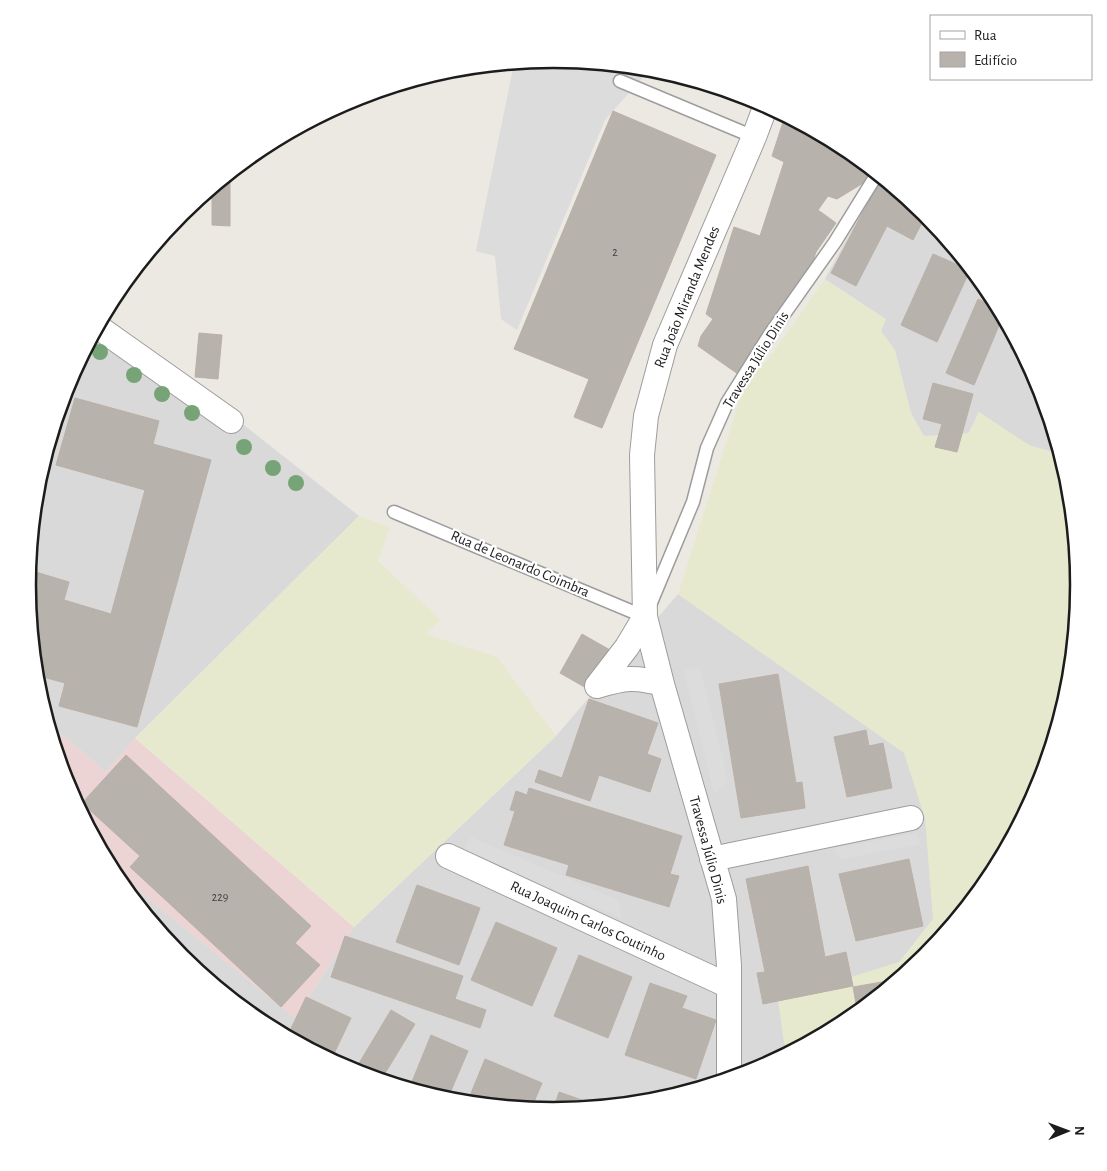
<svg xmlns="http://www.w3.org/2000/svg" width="1107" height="1171" viewBox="0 0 1107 1171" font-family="'Alegreya Sans',sans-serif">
  <rect width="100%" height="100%" fill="#ece9e2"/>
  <!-- residential -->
  <path fill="#d9d9d9" d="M880,177L926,214L991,294L1040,384L1069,483L979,412L952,467L846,425L825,279Z
    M105,315L359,516L135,738L106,772L48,723L38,688L28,586L38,483L68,384Z
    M678,594L935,774V946L925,958L845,1023L755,1072L656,1101L553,1111L451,1101L352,1071L261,1023L181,957L116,877L110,867L295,1018L354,927L556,736Z"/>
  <!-- commercial -->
  <path fill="#ebd4d3" d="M48,723L106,772L135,738L354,927L295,1018L110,867L67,787Z"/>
  <!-- farmland -->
  <path fill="#e7e9cf" d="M825,279L886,319L881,331L895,350L911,413L924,436L969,433L979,412L1029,445L1060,454L1069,483L1079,586L1069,688L1039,787L991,878L925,958L845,1023L790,1052L784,1043L778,1000L899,962L933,919L925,818L904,753L678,594L739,402L736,381L767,361Z
    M359,516L390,527L378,561L441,620L425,634L497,657L556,736L354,927L135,738Z"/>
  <!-- parking -->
  <path fill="#dcdcdc" d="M554,60L650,69L605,120L517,330L501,319L495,256L476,251L514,63Z
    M700,667L728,782L714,794L684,670Z
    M917,833L920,844L843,859L831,849Z
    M471,837L618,900L622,918L463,850Z"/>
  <!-- building -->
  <path fill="#b8b2ac" stroke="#bbb0a7" d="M613,111L716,155L602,428L574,417L589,379L514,349Z
    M785,116L846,148L874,171L868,180L837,199L828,196L818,210L836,223L816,252L811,268L738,374L698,346L701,336L713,319L706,314L734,227L760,236L784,162L772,156Z
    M230,174V226L212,225V189Z
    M881,177L926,215L913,240L887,226L856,286L831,273Z
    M933,254L970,270L937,342L901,325Z
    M978,299L999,309L1003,316L974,385L946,373Z
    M199,333L222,335L218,379L195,377Z
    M1014,336L1025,358L1010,348Z
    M1031,369L1040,384L1042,391L1029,385Z
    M933,383L973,394L957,452L935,447L942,424L923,419Z
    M75,398L159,421L153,444L211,460L137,727L59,706L65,683L36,675L28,586L29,570L69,582L64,600L111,614L145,490L56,465Z
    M582,634L610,650L588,689L560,673Z
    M778,674L796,783L802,782L805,808L741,818L719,684Z
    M589,699L658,723L647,754L661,759L650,792L599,775L590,801L535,782L539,770L562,778Z
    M866,730L869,746L883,743L892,788L847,797L834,737Z
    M126,755L311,926L295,943L320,965L281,1007L130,867L140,856L82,803Z
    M529,788L682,836L670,874L679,876L669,907L566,875L569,865L504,845L515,811L510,810L516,791L527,795Z
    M909,859L923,926L856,941L839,874Z
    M808,866L825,957L846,952L853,986L763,1004L757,973L765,972L746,879Z
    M417,885L480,908L459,965L396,942Z
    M496,922L557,948L532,1006L471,980Z
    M345,936L463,976L455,999L486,1010L480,1028L331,977Z
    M579,955L632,977L608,1038L554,1016Z
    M899,979L865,1007L857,1009L853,987Z
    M650,983L687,996L682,1008L716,1020L696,1079L625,1055Z
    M306,997L351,1018L331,1060L287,1037Z
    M391,1010L415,1024L381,1080L355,1070Z
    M431,1035L468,1051L447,1100L409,1089Z
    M485,1059L542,1083L531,1109L467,1103Z
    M559,1092L596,1105V1107L553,1111Z"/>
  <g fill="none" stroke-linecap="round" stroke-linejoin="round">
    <!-- lane casing -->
    <g stroke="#9d9d9d" stroke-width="15">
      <path id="lane" d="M620,81L754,137
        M394,512L645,617L693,502L707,448L727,403L770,334L835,242L877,174"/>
    </g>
    <!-- street casing -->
    <g stroke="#9d9d9d" stroke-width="26">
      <path id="street" d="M98,327L231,421
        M597,686L627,647L645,617
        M597,686C624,678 635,676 662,684
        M448,856L729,986
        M712,859L911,818
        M729,1079V966L724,899L662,684L645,617L642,455L646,416L665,345L754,137L766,105"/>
    </g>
    <!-- lane -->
    <use href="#lane" stroke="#fff" stroke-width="12"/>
    <!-- street -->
    <use href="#street" stroke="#fff" stroke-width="24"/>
  </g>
  <!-- trees -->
  <g fill="#77a477">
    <circle cx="100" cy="352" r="8"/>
    <circle cx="134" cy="375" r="8"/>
    <circle cx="162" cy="394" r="8"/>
    <circle cx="192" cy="413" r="8"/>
    <circle cx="244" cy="447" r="8"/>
    <circle cx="273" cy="468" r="8"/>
    <circle cx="296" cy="483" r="8"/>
  </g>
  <g text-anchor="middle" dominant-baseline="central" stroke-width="4.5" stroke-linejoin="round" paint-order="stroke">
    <!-- number labels -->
    <g font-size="12" fill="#434240">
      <text x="615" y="252">2</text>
      <text x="220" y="897">229</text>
    </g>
    <!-- street labels -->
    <g font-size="15" fill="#1c1c1c" stroke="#fff">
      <text transform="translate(687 297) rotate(-68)">Rua João Miranda Mendes</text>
      <text transform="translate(756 360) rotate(-58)">Travessa Júlio Dinis</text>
      <text transform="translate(520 564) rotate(23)">Rua de Leonardo Coimbra</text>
      <text transform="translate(708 850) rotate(75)">Travessa Júlio Dinis</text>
      <text transform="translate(588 921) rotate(25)">Rua Joaquim Carlos Coutinho</text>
    </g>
  </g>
  <!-- crop -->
  <path d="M0 0H1107V1171H0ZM36 585a517 517 0 1 1 1034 0a517 517 0 1 1-1034 0Z" fill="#fff" fill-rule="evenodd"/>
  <path fill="none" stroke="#1c1c1c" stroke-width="2.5" d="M36 585a517 517 0 1 1 1034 0a517 517 0 1 1-1034 0Z"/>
  <!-- legend -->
  <rect x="930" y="15" width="162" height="65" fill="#ffffff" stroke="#a4a4a4"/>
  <rect x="940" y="31" width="25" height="8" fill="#ffffff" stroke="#a4a4a4"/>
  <text x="974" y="40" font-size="15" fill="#1c1c1c">Rua</text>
  <rect x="940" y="52" width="25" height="15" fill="#b8b2ac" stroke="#a4a4a4"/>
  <text x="974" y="65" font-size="15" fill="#1c1c1c">Edifício</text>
  <!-- north arrow -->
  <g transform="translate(1067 1131) rotate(89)" stroke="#ffffff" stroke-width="4" paint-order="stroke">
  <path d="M0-4L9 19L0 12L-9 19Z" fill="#1c1c1c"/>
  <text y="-8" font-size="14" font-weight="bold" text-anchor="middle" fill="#1c1c1c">N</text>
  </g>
</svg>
